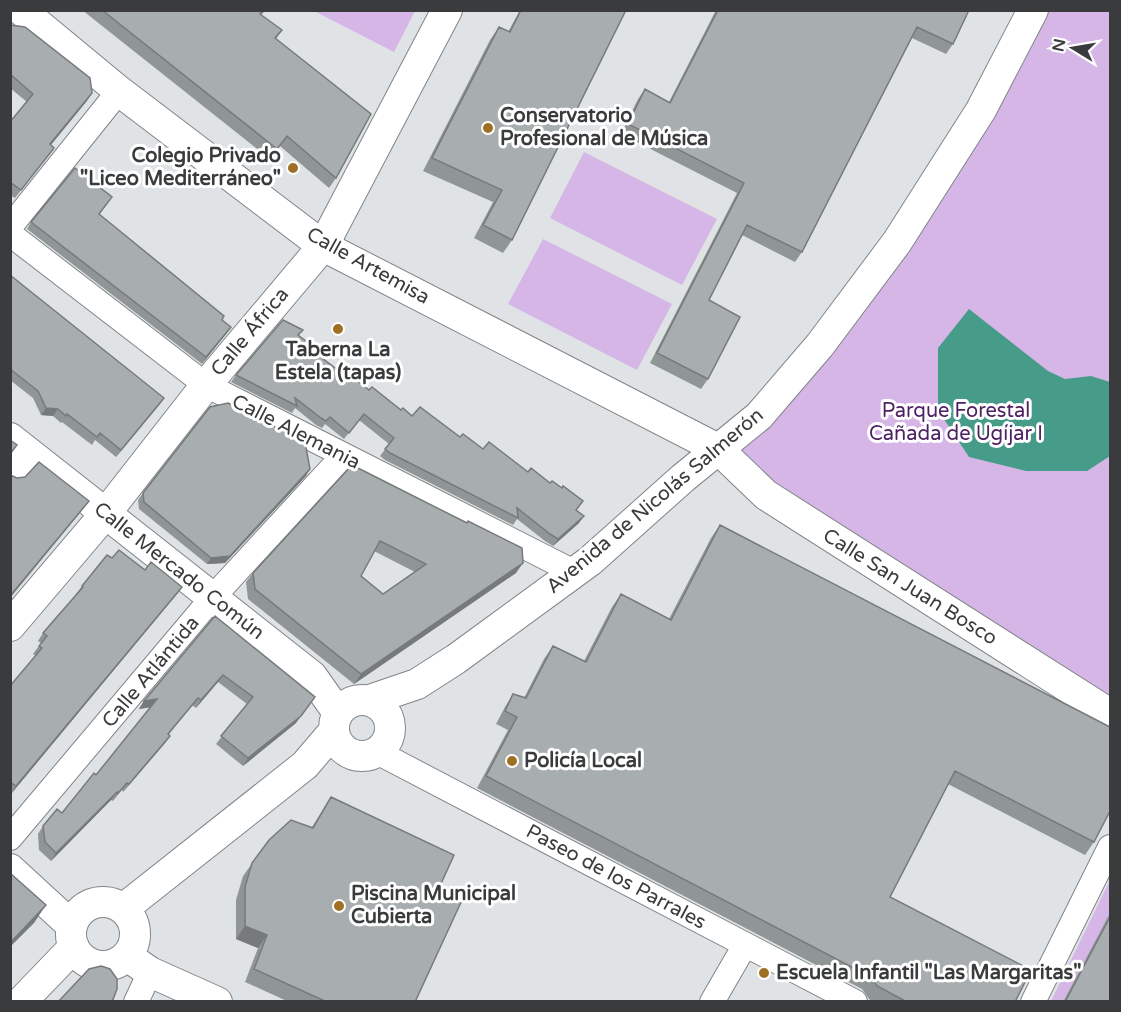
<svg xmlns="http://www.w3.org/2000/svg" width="1121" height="1012" viewBox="0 0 1121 1012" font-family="'Varela Round',sans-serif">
  <rect width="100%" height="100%" fill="#dfe3e6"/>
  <!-- green -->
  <path fill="#d5b6e7" d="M314,11H415L394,52Z
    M1033,11H1110V712L718,449L820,345Z
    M584,152L717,219L682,285L550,218Z
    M543,239L672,304L637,370L508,304Z
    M1110,880V1001H1051Z"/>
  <!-- water -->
  <path fill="#469b89" d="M969,309L1048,371L1065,379L1091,376L1110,382V456L1087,471H1026L969,457L938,410V348Z"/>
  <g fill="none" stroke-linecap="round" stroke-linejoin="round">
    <!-- minor casing -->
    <g stroke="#818588" stroke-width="26">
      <path id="minor" d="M10,227L119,91
        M10,234L206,385L574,572
        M10,477L30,454
        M377,752L855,1002
        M10,838L213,597L343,456
        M136,1002L150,972
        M712,1002L745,945
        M1033,1002L1110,847"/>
    </g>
    <!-- tertiary casing -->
    <g stroke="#818588" stroke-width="32">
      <path id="tertiary" d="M21,10L119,91L323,246L718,449L766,495L1110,714
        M10,438L312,676L338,713
        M10,626L106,513L206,385L323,246L447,10
        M334 728a28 28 0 1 1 56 0a28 28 0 1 1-56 0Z
        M370,700L417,684L456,659L590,561L683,478L759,416L820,345L897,242L981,110L1033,10
        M10,869L72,926
        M71 934a32 32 0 1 1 64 0a32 32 0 1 1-64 0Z
        M123,909L305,765L334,731
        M127,956L150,972L217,1002
        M21,1002L74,947"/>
    </g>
    <!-- minor -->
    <use href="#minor" stroke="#fff" stroke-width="24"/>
    <!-- tertiary -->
    <use href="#tertiary" stroke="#fff" stroke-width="30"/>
  </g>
  <!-- wall -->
  <path fill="#909696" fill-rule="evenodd" d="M82,10H266L261,15L282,30L276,39L336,178L329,188L280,146L270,159Z
    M520,10H626L512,240L503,253L474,238L493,202L423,171L490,40L499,27L508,32Z
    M716,10H969L953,44L946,54L912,38L802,252L795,262L742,235L709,300L708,379L701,389L650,363L737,193L621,134L638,99L645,89L669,102Z
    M10,25L92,93L86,102L51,145L48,156L15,198L10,195V122L27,102L10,88Z
    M99,214L222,320L226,334L202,364L27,229L31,222Z
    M10,275L159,405L116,457L95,440L92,445L62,422L61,423L53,416L41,415L33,398L10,380Z
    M299,335L317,354L348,378L401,410L460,437L483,449L577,510L579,523L553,546L545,541L517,519L513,525L385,460L380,456L389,444L359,420L344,439L325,424L322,428L316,425L295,408L292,413L231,382L236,375Z
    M350,467L516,573L354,684L248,599L246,582L253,573ZM374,551L415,572L383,594L361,576Z
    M306,476L225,563L207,564L139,509L138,500L143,493Z
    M720,525L1094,842L1085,855L948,784L890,897L1015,1002H873L869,999L862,989L477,788L508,730L496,724L505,707L513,694L524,698L544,659L553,646L584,661L612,607L621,594L669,619L711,538Z
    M82,586L176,595L11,794L10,686L36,656L33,654L41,643L38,641L43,633L77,595L76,594Z
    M215,616L296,723L243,766L216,744L247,704L218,682L196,708L192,705L169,734L170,736L165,743L123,792L122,790L113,801L111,800L51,861L39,850L38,834L43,826L62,813L96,775L151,707L139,709L144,701Z
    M331,797L439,888L415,1002H289L245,982L258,948L236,939V900L243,876L269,840L312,827Z
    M1110,913V1002H1063Z"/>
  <!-- shaded-wall -->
  <path fill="#767a7a" d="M92,93L86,102L44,153L50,144Z
    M231,327L226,334L202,364L206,357Z
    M164,398L159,405L116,457L121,450Z
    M46,408L58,409L53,416L41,415Z
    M310,469L306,476L225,563L207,564L211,558Z
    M89,501L79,514L10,598V596Z
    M584,516L579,523L553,546L558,539Z
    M523,563L516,573L354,684L361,674Z
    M182,587L176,595L11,794L16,786Z
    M223,675L218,682L196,708L201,700Z
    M315,697L296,723L243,766L248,758Z
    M157,699L152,707L139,709L144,701Z
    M170,736L165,743L123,792L129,784Z
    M117,792L111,800L51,861L56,853Z
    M46,905L34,923L10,947V943Z
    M245,926L267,935L258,948L236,939Z"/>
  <!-- building -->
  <path fill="#a8aeaf" stroke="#767a7a" stroke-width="1.5" fill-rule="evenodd" d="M102,10H264L260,14L282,30L275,38L371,114L336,178L287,136L277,149Z
    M521,10H626L512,240L483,225L502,190L432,158L499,27L510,32Z
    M718,10H969L953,44L917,27L802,252L747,225L709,300L740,317L708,379L657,353L744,183L628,124L645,89L670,103Z
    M10,25L25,27L90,78L92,93L50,144L54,148L21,190L10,182V122L33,94L10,74Z
    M75,168L112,197L99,214L224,316L222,320L231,327L206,357L31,222Z
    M10,275L164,398L121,450L100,433L97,437L67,414L66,416L58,409L46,408L38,391L10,369Z
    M283,320L303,330L298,335L319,351L317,354L348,378L350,375L369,390L372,387L401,410L403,408L412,416L420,407L460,437L463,434L483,449L489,442L528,472L531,468L550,483L552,481L562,488L563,486L583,501L576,510L584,516L558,539L550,534L517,508L518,518L390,453L385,449L394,438L364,414L349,433L330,417L326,421L321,418L295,398L297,406L236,375Z
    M228,403L305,442L310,469L230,556L211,558L144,502L143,493L210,407Z
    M10,440L17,445L10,454Z
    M39,462L89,501L10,596V475L17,478L25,477Z
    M354,466L467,523L468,521L522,548L523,563L361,674L255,589L253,573L350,467ZM380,541L426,564L383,594L361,576Z
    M720,525L1110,727V811L1094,842L955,771L890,897L1031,970L1015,1002H907L877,986L871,977L486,776L517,717L505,711L513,694L526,698L553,646L586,662L621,594L671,620Z
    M119,550L145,570L151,562L182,587L16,786L10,782V686L42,648L39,646L47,636L43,633L83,587L82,586L107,555L112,558Z
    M215,616L315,697L301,716L248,758L221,736L253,697L223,675L201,700L198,698L168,734L170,736L129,784L127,783L118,793L117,792L56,853L45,842L43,826L57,809L62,813L94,773L96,775L157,699L144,701Z
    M331,797L454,855L439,888L463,898L415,1002H327L254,969L267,935L245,926V887L252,863L269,840L291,820L313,828Z
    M10,873L46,905L10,943Z
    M1110,917V1002H1065Z
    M101,966L110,969L117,979V989L112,1002H58L89,969Z"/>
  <!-- markers -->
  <g fill="#9f7023" stroke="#fff" stroke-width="2">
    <circle cx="488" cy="128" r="6"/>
    <circle cx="293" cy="168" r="6"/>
    <circle cx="338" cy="329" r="6"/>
    <circle cx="512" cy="761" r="6"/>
    <circle cx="339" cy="906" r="6"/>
    <circle cx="764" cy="973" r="6"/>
  </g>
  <g text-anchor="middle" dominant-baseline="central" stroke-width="6" stroke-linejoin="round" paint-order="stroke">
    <!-- poi labels -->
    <g font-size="20" font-weight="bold" fill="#393b3c" stroke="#fff" text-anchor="start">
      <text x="500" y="116">Conservatorio<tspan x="500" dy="23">Profesional de Música</tspan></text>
      <text x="281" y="156" text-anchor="end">Colegio Privado<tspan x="281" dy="23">"Liceo Mediterráneo"</tspan></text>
      <text x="338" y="350" text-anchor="middle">Taberna La<tspan x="338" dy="23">Estela (tapas)</tspan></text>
      <text x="524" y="761">Policía Local</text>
      <text x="351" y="894">Piscina Municipal<tspan x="351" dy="23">Cubierta</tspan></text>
      <text x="776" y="973">Escuela Infantil "Las Margaritas"</text>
    </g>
    <!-- street labels -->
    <g font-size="20" fill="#393b3c" stroke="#fff">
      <text transform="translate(368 266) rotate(29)">Calle Artemisa</text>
      <text transform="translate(250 332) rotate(-50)">Calle África</text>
      <text transform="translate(296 432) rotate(27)">Calle Alemania</text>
      <text transform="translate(655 501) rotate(-40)">Avenida de Nicolás Salmerón</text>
      <text transform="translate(179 571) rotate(38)">Calle Mercado Común</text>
      <text transform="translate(910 587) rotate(32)">Calle San Juan Bosco</text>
      <text transform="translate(151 672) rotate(-50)">Calle Atlántida</text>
      <text transform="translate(616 877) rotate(28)">Paseo de los Parrales</text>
    </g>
    <!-- park labels -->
    <g font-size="20" fill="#4e2163" stroke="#fff">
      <text x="956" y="411">Parque Forestal<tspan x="956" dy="23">Cañada de Ugíjar I</tspan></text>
    </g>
  </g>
  <!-- border -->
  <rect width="1121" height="1012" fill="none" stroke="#393b3c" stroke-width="24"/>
  <!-- north arrow -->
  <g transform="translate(1073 48) rotate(281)" stroke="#ffffff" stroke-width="4.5" paint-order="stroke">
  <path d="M0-4.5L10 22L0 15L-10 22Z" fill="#393b3c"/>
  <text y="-9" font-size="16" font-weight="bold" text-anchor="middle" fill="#393b3c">N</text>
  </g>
</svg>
